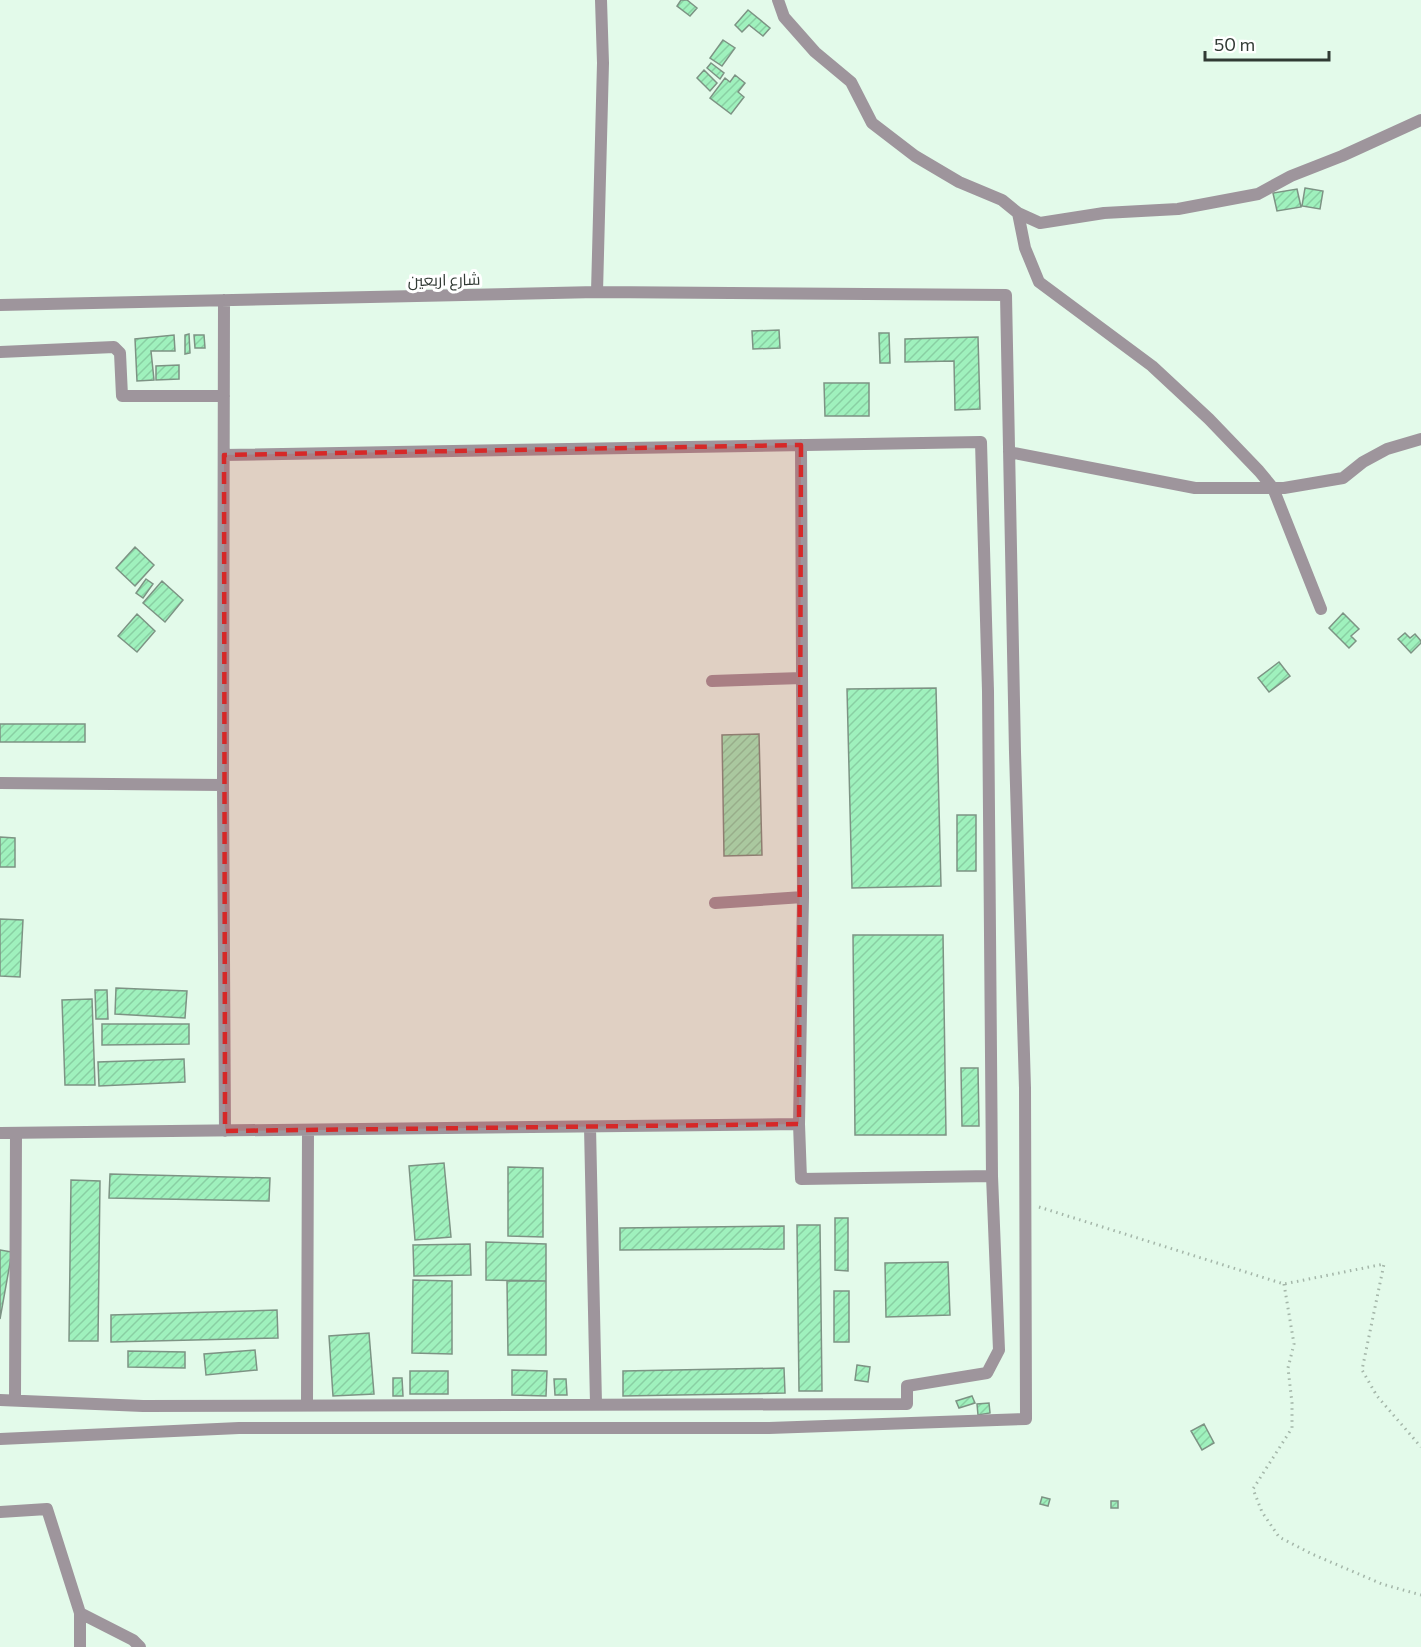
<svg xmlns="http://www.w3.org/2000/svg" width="1421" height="1647" viewBox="0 0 1421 1647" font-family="Commissioner,Cairo,sans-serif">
  <defs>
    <pattern id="building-hatch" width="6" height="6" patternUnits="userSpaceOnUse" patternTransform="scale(1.5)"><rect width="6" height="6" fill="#9ff1bd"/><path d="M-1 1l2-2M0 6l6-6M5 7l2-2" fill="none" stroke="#89cfa3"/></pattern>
  </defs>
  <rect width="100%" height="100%" fill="#e3faea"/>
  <!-- building -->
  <path fill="url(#building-hatch)" stroke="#7d9384" stroke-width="1.5" d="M681,0H687L697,8L690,16L677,6Z
    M748,10L770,28L763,36L749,25L742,32L735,25Z
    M723,40L735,48L722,66L710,58Z
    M711,63L724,73L720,79L707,68Z
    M704,70L717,83L710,91L697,78Z
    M735,75L745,83L738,92L744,97L731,114L710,98L725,78L730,82Z
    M1305,188L1323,191L1320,209L1302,206Z
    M1297,189L1301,207L1277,211L1273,193Z
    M779,330L780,348L753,349L752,331Z
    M879,333H889L890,363H880Z
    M189,334L190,353L185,354V335Z
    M174,335L175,351H151L154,380L137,381L135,339Z
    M194,335H204L205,348H195Z
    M978,337L980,409L955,410L954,361L905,362V339Z
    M179,365V379L156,380V366Z
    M824,383H869V416H825Z
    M135,547L154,565L135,586L116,568Z
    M146,579L153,584L143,598L136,593Z
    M162,581L183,600L165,622L143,603Z
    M1343,613L1359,629L1351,636L1356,641L1349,648L1329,628Z
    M137,614L155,631L137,652L118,636Z
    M1405,633L1410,638L1415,634L1421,641V643L1411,653L1398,639Z
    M1279,662L1290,676L1269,692L1258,678Z
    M936,688L941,886L852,888L847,689Z
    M0,724H85V742H0Z
    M759,734L762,855L724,856L722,735Z
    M957,815H976V871H957Z
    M0,837L15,838V867H0Z
    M0,919L23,920L20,977L0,976Z
    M853,935H943L946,1135H855Z
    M116,988L187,991L185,1018L115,1014Z
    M95,990H107L108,1019H96Z
    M92,999L95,1085H65L62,1000Z
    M102,1024H189V1044L102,1045Z
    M184,1059L185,1082L99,1086L98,1062Z
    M961,1068H978L979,1126H962Z
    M444,1163L451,1237L415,1240L409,1166Z
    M508,1167L543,1168V1237L508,1236Z
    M110,1174L270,1178L269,1201L109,1198Z
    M71,1180L100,1181L98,1341H69Z
    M835,1218H848V1271L835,1270Z
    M797,1225H820L822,1391H799Z
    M784,1226V1249L620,1250V1228Z
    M486,1242L546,1244V1281L486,1280Z
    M470,1244L471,1275L414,1276L413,1245Z
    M0,1250L12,1252L0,1319Z
    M948,1262L950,1315L886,1317L885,1263Z
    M413,1280L452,1281V1354L412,1353Z
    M507,1281H546V1355H508Z
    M834,1291H849V1342H834Z
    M277,1310L278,1338L111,1342V1315Z
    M369,1333L374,1394L333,1396L329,1336Z
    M255,1350L257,1370L206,1375L204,1354Z
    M128,1351L185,1352V1368L128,1367Z
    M857,1365L870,1367L868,1382L855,1380Z
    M784,1368L785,1393L623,1396V1371Z
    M512,1370L547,1371L546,1396L512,1395Z
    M410,1371H448V1394H410Z
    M393,1378H402L403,1396H393Z
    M554,1379H566L567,1395H555Z
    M972,1396L975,1403L959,1408L956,1401Z
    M989,1403L990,1413L978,1415L977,1404Z
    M1204,1424L1214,1443L1202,1450L1191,1431Z
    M1042,1497L1050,1499L1048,1506L1040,1504Z
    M1111,1501H1118V1508H1111Z"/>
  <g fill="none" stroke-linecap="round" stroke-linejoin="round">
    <!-- path -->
    <path stroke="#a4b6a9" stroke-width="3" stroke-dasharray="1.5 4.5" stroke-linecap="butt" d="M1039,1207L1284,1284L1384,1264L1362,1370L1377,1396L1421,1447
      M1284,1284L1294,1344L1288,1368L1292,1403V1428L1253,1489L1262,1512L1279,1537L1312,1554L1382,1584L1421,1595"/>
    <!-- street -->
    <path stroke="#9e959c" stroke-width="12" d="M778,0L784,17L815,52L851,82L872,123L915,156L959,182L1002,200L1018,213L1025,248L1039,282L1152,366L1209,419L1259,471L1273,488L1321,609
      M1018,213L1040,223L1104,213L1178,209L1258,194L1291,176L1342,156L1421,120
      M224,300L223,785L225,1131
      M0,305L597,292L603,63L601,0
      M0,352L114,347L120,353L122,396H224
      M1009,452L1195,488H1284L1343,478L1363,462L1387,449L1421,439
      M712,681L802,678
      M0,783L223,785
      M715,903L803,897
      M799,1124L803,897L801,445
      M590,1127L596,1404
      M0,1133L799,1124L801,1179L992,1176
      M0,1400L143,1406L907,1404V1386L987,1373L999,1350L992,1176L988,691L981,442L224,455
      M15,1400L16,1133
      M307,1405L308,1130
      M0,1439L239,1428H769L1026,1419L1025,1088L1015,752L1006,295L597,292
      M0,1512L47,1509L80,1613V1647
      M80,1613L133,1640L140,1647"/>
  </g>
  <!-- marked area -->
  <path fill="#d62828" fill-opacity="0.2" stroke="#d62828" stroke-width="4.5" stroke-dasharray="12 8" stroke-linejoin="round" d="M801,445L799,1124L225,1131L224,455Z"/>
  <g text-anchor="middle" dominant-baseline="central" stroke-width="6" stroke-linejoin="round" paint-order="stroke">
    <!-- street labels -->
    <g font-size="16" fill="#313a34" stroke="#fff">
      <text transform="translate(444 279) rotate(-1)">شارع اربعين</text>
    </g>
  </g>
  <!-- scale -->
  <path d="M1205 51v9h124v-9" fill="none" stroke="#313a34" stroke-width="3"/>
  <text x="1214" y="51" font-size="18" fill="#313a34" stroke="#ffffff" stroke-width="4.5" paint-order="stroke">50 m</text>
</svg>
